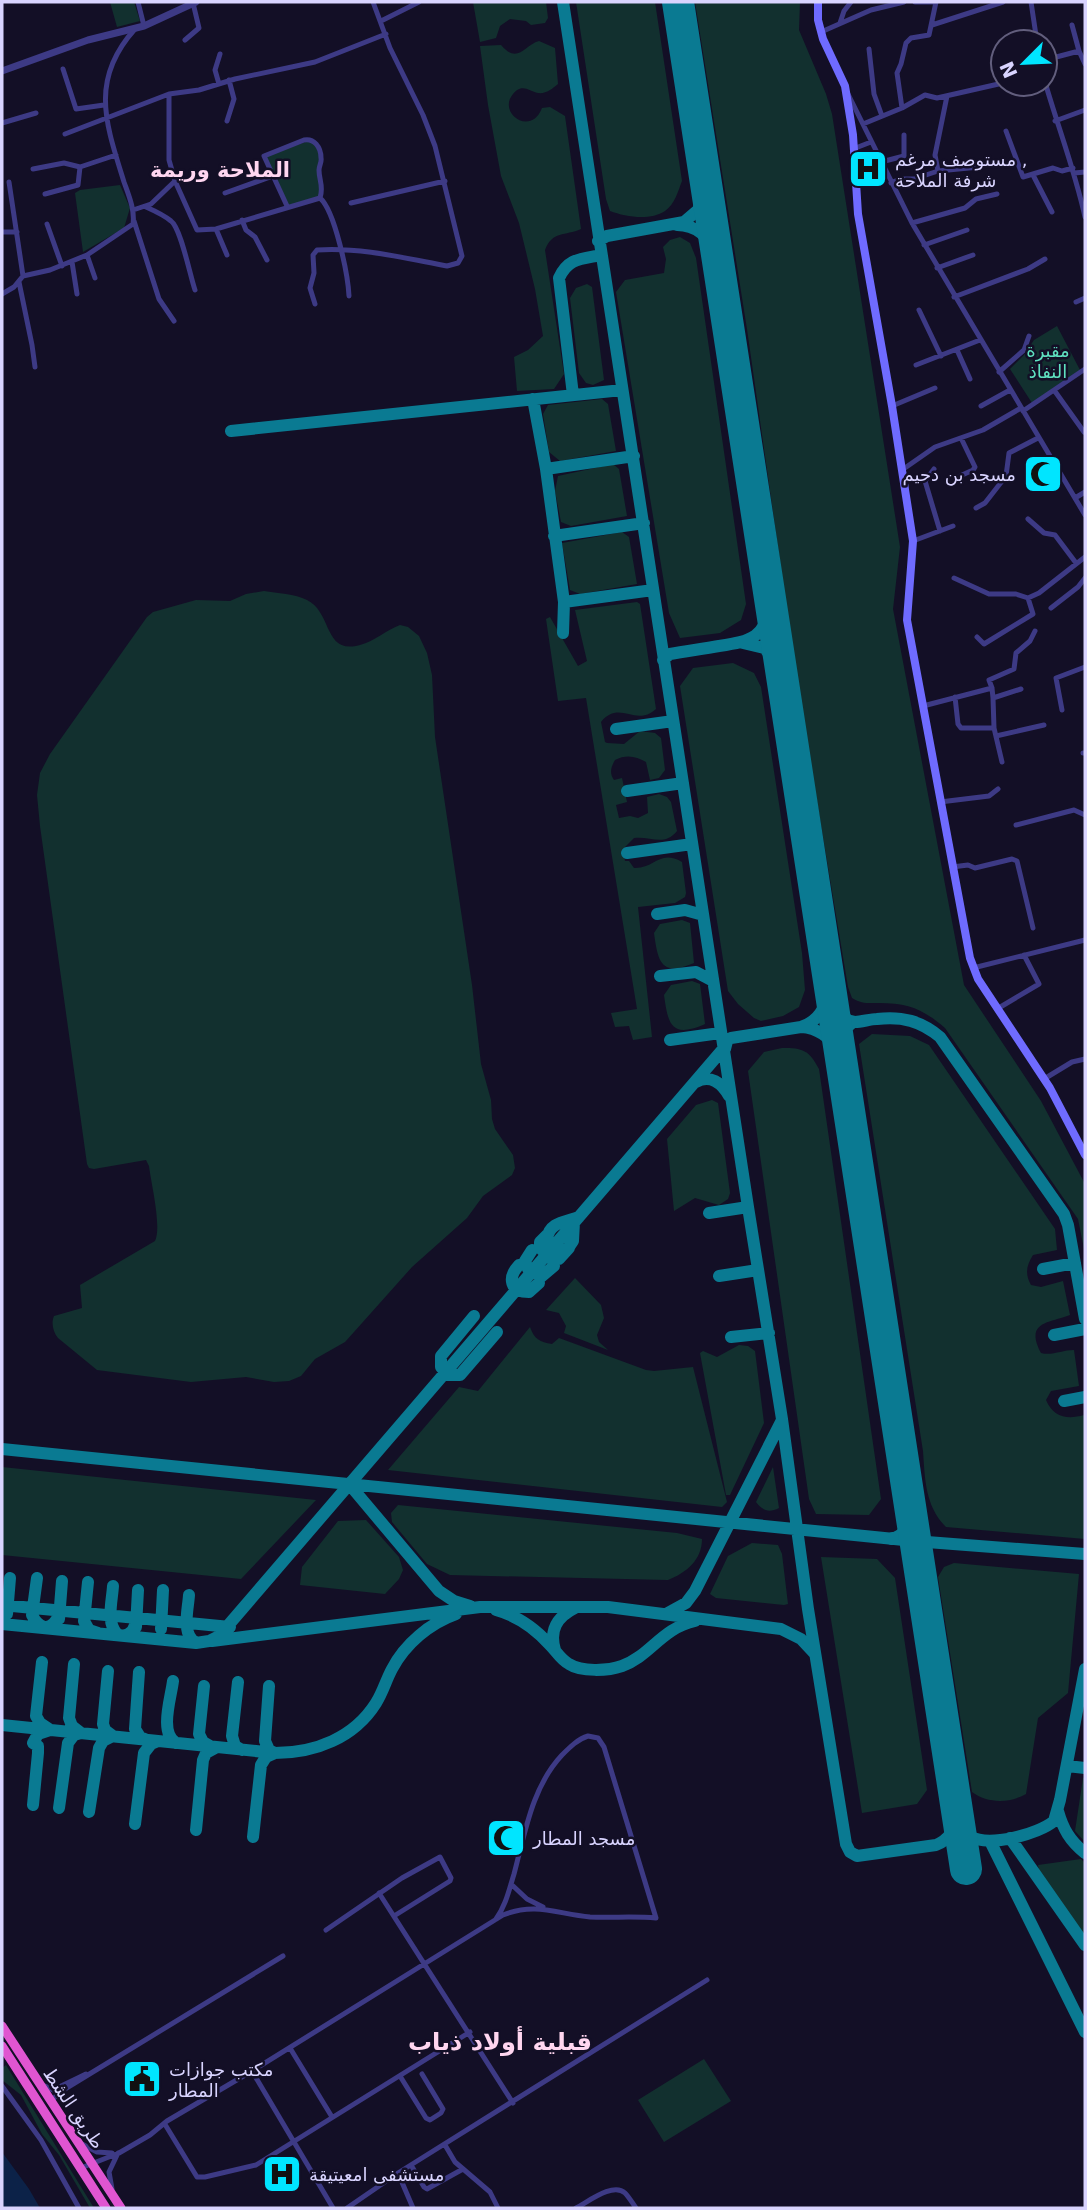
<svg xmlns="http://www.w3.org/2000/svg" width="1087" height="2210" viewBox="0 0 1087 2210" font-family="'DejaVu Sans',Cairo,sans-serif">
  <rect width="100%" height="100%" fill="#130f26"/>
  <!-- green -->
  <path fill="#12302f" d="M110,2H134L140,21L117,27Z
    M473,2H546L548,18L545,23L531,25L526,21L510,19L500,26L496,38L480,42Z
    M576,2H655L682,181C678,191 675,204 665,211C650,221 626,217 610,211L606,199Z
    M695,2H800L799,30L826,94L832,114L900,547L893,609L964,985L1041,1101L1085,1184V1254L1078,1219L945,1028C923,1009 908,1003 879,1003C867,1003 862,1004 852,998L848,987L797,681L747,329Z
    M539,41L555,48L558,84C552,89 546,94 538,93C529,91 522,83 513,94C497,113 531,137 542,108L550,107L565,116L581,229C565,236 552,231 545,250L564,374L554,389L517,391L514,357L528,350L543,336L535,289L519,223L501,176L488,105L480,46L501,45C518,65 524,45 539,41Z
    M312,140L321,156L320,198L287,206L264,156Z
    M120,185L130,208L124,228L83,252L75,193L80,190Z
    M680,237L690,243L696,258L746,604L741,620L720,633L680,638L669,613L616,292L625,280L664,273L666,259L663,247L670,240Z
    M587,284L592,287L604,380L593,385L586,383L579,373L570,298L576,288Z
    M1057,326L1080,370L1032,403L1010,369L1024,355L1034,340Z
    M602,399L608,404L616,451L560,461L549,452L543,414L548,405Z
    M613,464L619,469L627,516L571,526L561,522L555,491L558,476Z
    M622,532L629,537L637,584L580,594L570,590L562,543Z
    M264,591C277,593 295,594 307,600C333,613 323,655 360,645C375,641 386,630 400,625L408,627L419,636L427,653L432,675L435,737L472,985L481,1064L491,1100L492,1119L495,1129L513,1155L515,1168L512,1175L483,1196L467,1218L412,1267L354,1332L345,1342L315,1359L301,1376L289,1381L274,1382L246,1377L191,1382L97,1370L58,1338C53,1332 51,1323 54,1316L82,1308L80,1285L155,1241C162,1227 151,1183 149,1166L146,1160L94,1169L89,1168L87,1164L40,826L37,795L40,773L50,754L147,617L153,612L196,600L230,601L246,594Z
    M637,602L640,604L656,709C635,728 620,699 601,722L605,742L607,743L624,744L640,731L655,733L661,738L665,770L659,778L650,780L646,762C636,756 626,754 615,760C611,767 609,773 614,780L622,778L627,802L616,805L619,818L630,816L638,818L648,813L647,797L659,794L667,797L671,802L677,831C664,847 651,836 634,838L623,849L625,861H629L634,868C655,869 659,849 682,862L686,893L685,897L675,903L638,907L652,1037L633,1040L629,1026L615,1027L611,1013L637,1009L586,698L558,701L546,619L550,617L578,666L587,661L575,610Z
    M733,663L754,673L761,687L802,953L805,990L799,1007L783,1016L761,1021L754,1018L738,1004L728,991L680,686L693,668Z
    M682,920L690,923L694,963C661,977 658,962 654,933L660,924Z
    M692,981L700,984L705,1024C671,1039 668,1024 664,995L671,985Z
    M872,1034L910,1036L929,1045L1055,1229L1057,1250L1033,1255C1026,1266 1025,1274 1031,1285L1041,1287L1063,1281L1070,1315C1050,1323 1024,1321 1041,1353C1052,1356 1062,1350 1074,1350L1079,1386L1051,1391L1046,1400C1053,1417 1067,1420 1084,1415L1085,1539L946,1527C925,1506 925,1479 923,1451L859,1044Z
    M782,1048C803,1048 809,1050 819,1069L881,1499L869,1515L816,1514L809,1499L748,1071L764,1052Z
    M712,1100L718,1103L730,1193L728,1199L719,1205L695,1198L674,1211L667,1139L696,1105Z
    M575,1278L601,1305L604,1318L597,1335L599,1342L608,1350L564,1333L566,1326L559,1313L546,1310Z
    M530,1327C534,1339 540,1342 552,1344L559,1338L646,1370L654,1371L693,1367L727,1502L722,1507L388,1470L459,1387L478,1391Z
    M739,1345L748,1346L755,1351L764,1423L730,1495H726L700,1353L703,1351L717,1357Z
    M2,1467L316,1500L241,1579L2,1555Z
    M773,1467L779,1508C769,1513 763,1511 756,1502Z
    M398,1505L677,1533L702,1539C702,1560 686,1573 668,1580L450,1575L427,1564L392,1522L391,1513Z
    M366,1520L399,1557L403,1570L399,1579L385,1594L300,1585L302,1567L338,1521Z
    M752,1543L778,1545L782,1554L788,1604L784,1605L716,1598L710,1594L728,1556Z
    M821,1557L877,1559L895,1578L927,1790L917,1804L862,1813Z
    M954,1563L1079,1574L1068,1693L1038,1718L1026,1794C1008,1804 987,1803 972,1792L938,1577L944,1567Z
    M1085,1777V1842L1075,1831L1083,1778Z
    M1081,1859L1085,1863V1935L1040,1876L1038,1865Z
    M704,2059L731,2101L664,2142L638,2100Z
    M6,2065L94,2208H90L59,2155L42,2134L21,2095L2,2080V2068Z"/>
  <!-- water -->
  <path fill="#0c2248" d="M2,2152L29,2189L40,2208H2Z"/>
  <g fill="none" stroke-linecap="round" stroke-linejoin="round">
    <!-- taxiway -->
    <path stroke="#0a7a92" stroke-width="12" d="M563,2L748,1207L782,1419L808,1609L846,1844L850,1852L857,1856L936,1845C949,1840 954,1830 958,1818
      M677,225C697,225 708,237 717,253
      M598,241L607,236L684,222L698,210L706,185
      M573,395L559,278C568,258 581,259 601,255
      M533,399L546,469L564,602L563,633
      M231,431L622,390
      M546,469L634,456
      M554,536L644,523
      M564,602L653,590
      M743,643L764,648L780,665
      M663,660L670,654C686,651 703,649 719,646C751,641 766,638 771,602
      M616,729L673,721
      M627,791L683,783
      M627,853L692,844
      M657,914L685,910L703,915
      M660,976L696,972L713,981
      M829,983C827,1004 822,1020 801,1027C819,1028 828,1037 840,1051
      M832,1006C838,1013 845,1021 855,1022C862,1022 870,1019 877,1019C902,1016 921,1021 940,1037L1064,1214L1068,1225L1085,1319
      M670,1040L720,1033
      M838,1043L845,1029L853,1022
      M725,1049L727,1041L731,1038L801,1027
      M696,1082C710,1074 722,1083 729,1096
      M709,1213L748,1207
      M574,1222L573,1241L567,1250H557L547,1239C549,1222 565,1222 579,1217
      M547,1235L540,1242V1248L551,1259H559L569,1248
      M532,1250L525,1261L528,1269L541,1277L554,1266
      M519,1265C507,1278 510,1292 529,1292L539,1283
      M1043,1269L1075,1263
      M719,1276L758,1270
      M474,1316L441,1356V1367L448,1375H460L497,1332
      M1054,1335L1085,1329
      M731,1337L769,1333
      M1064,1401L1085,1397
      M2,1449L914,1541L1085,1554
      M349,1484L439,1591L454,1601L470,1606
      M890,1539C903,1537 909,1528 910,1515
      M37,1578L32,1615C39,1629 50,1632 58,1617
      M88,1582L84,1621L89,1630L98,1633
      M113,1586C112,1602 106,1622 117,1634C125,1638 133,1633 135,1625
      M189,1595C188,1611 181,1634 196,1643
      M2,1605L230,1627
      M496,1610C518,1616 535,1628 550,1645C556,1651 561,1660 569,1664C581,1672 608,1671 622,1666C650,1656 662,1628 695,1621
      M7,1614L10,1578
      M666,1614L686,1603L695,1591L782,1420
      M59,1619L62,1581
      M2,1624L196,1643L209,1641L219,1636L724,1048
      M136,1627L138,1590
      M161,1629L163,1590
      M212,1641L480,1607H608L781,1629L801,1639L815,1654
      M555,1650C549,1630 557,1617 575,1608
      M42,1662L36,1716L40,1723L49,1729
      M74,1664L69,1718L72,1726L81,1733
      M139,1672L135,1729L140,1737L147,1740
      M173,1681C171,1698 159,1733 176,1743
      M238,1682L232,1736L235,1746L242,1750
      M204,1686L199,1734L203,1742L210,1746
      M2,1725L275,1753C315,1753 354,1738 376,1703C383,1692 386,1680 392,1669C405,1644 430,1623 456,1614
      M1067,1766L1085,1768
      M33,1805L38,1753V1746L33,1743L38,1734L50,1730
      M59,1808L68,1743L74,1735L81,1733
      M1058,1811C1063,1829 1070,1841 1085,1853
      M89,1812L99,1748L103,1741L113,1736L105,1730L103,1724L108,1671
      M958,1818C961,1825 964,1832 970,1836C988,1848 1039,1834 1054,1821L1060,1800L1085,1669
      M135,1824L144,1753L151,1744L158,1741
      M196,1830L203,1760L206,1753L217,1747
      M253,1837L261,1765L266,1757L275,1753L269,1750L265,1741L269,1686
      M1010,1838L1085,1945
      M990,1841L1085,2032"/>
    <!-- runway -->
    <path stroke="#0a7a92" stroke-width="32" d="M678,2L966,1869"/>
    <!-- minor -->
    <path stroke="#3d3a85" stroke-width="5" d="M138,2L144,26
      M915,2H934
      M1031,2L1037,42
      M381,21L419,2
      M840,23L844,11L851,2
      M932,25L1003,2
      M821,32L871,10L904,2
      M185,40L199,28L193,3
      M869,49L874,94L882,116
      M1079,51L1085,64
      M1045,60L1079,51L1072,25
      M63,69L76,109L104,105
      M1045,82C1058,127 1075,171 1085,217
      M219,84L215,70L220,54
      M169,94V160L175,181L197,230L216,229L320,198
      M848,94L912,223L1085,515
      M902,108L897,73L901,64L906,43L911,38L929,35L936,2
      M227,121L234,99L229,80
      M1055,121L1085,110
      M2,123L36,113
      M863,124L902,108L925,95L937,98L1003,83
      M1006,131L1023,177L1053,168L1062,171L1073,168
      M65,134L169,94L199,90L235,79L315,62L386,34
      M853,149L871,142
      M881,162L904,156V135
      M33,169L64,163L80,167L116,155
      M938,171L935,155L947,96
      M1074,173L1085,172
      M1033,175L1052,212
      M9,182L23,276
      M891,183L900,179H914L938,171L979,167
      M225,193L273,176
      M45,194L78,185L80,167
      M320,198C335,211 348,275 349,296
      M351,203L445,181
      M287,206L264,156L304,140C314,138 321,147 321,158C322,162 319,166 319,170C319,181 324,186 320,198
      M146,207C155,211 164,215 171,221C181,228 190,276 195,290
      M133,210L151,204L175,181
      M242,220L246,230L255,237L267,260
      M134,221L159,299L174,321
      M912,223L965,208L976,199L997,194
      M47,224L62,266
      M216,229L227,255
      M2,232H17
      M924,245L967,230
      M87,255L95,278
      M72,262L77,294
      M937,268L973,255
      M19,282L32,345L35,367
      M2,294L14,287L23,276L50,270L87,255L133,224C135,210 129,196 124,182C106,124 89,80 135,29
      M954,297L1028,269L1045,259
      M1076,302L1085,298
      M315,304L310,288L314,273L313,255L317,250C360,247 404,258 447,266L458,263L462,256L435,146L423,115L390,48L373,2
      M919,310L941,356
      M957,350L970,379
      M916,365L980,340
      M999,372L1024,350L1029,336
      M1054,390L1084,432
      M892,406L935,388
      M981,406L1010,390
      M1023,411L1085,369
      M934,469L925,481L940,531
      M902,470L935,447L983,430L1021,408
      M960,476L973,470L975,467L961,438
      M1075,498L1085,492
      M976,508L985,503L1006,476L1009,453L1038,438
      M1028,519L1044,533L1055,535L1076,563
      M913,541L953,526
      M954,578L989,594H1016L1028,598L1039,593L1085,557
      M1051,608L1078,587L1085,578
      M977,637L984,644L1033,614L1028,598
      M992,688L989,680L1014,669L1016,653L1030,641L1035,631
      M955,697L958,724L961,728H994L1002,762
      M993,698L994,728
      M923,706L992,688L993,698L1021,689
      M1062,710L1056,678L1085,667
      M996,736L1044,725
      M1083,753H1085
      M940,802L989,796L998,789
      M1016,825L1074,810L1085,815
      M952,867L968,865L975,868L1012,859L1017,861L1033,928
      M973,968L1085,940
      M997,1009L1039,984L1024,955
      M1044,1079L1072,1062L1085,1059
      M511,1884L527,1899L543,1907
      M379,1893L513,2103
      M326,1930L402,1878L440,1857L451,1878L450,1881L394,1916
      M290,2048L332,2117
      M252,2071L333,2208
      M400,2076L426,2118L430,2120L441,2113L443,2109L422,2074
      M2,2086L41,2140L79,2208
      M45,2086L53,2090L86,2074
      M53,2102L54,2098L60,2092L283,1956
      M166,2126L197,2177H205L256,2165L470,2032
      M150,2135L167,2121L252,2071L503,1915C536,1902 557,1914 590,1917C612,1918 634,1916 656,1918L604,1747L598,1738L588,1736C578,1739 570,1747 562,1755C532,1787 525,1833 514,1874C509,1890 506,1905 496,1919
      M82,2144L97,2152L112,2153
      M445,2145L455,2162L490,2192L498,2208
      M411,2165L424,2187L427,2189L463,2169
      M81,2168L119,2153L150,2135
      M398,2173L413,2208
      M112,2189L109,2172L118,2153
      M347,2208L398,2173L707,1980
      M576,2208C588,2202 613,2182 625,2193C629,2197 633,2204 636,2208"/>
    <!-- tertiary -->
    <path stroke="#3d3a85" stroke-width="7" d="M2,71L88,40L144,26L196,2"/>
    <!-- secondary -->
    <path stroke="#6f6bff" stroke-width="8" d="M818,2V20L823,39L845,86L853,135L858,214L892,406L913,541L907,620L970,958L978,979L1050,1088L1085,1155"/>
    <!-- trunk -->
    <path stroke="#e055d1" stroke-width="9" d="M2,2026L121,2208
      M2,2046L106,2208"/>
  </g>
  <!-- icons -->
  <defs>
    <g id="hospital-square" transform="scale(2.0125)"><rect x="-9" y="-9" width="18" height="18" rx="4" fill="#00e5ff" stroke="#130f26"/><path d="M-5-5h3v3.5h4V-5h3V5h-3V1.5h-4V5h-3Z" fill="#111"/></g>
    <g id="mosque-square" transform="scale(2.0125)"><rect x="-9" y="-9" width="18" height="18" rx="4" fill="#00e5ff" stroke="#130f26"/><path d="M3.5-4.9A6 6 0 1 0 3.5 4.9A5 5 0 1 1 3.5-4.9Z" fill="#111"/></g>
    <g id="civic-square" transform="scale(2.0125)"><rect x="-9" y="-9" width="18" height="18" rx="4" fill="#00e5ff" stroke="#130f26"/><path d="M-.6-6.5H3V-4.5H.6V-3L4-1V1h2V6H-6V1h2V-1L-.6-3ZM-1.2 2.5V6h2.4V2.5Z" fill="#111"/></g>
  </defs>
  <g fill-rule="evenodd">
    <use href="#hospital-square" x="868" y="169"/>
    <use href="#mosque-square" x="1043" y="474"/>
    <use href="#mosque-square" x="506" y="1838"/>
    <use href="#civic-square" x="142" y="2079"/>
    <use href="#hospital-square" x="282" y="2174"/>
  </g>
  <g text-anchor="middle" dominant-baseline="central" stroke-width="5" stroke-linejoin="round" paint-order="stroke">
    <!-- poi labels -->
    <g font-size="18" fill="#d9d4ff" stroke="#130f26" text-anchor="start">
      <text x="895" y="159">مستوصف مرغم ,<tspan x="895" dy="21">شرفة الملاحة</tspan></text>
      <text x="1016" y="474" text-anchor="end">مسجد بن دحيم</text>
      <text x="533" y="1838">مسجد المطار</text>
      <text x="169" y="2069">مكتب جوازات<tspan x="169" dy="21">المطار</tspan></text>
      <text x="309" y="2174">مستشفى امعيتيقة</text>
    </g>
    <!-- park labels -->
    <g font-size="18" fill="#5fe0c0" stroke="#130f26">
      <text x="1048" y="350">مقبرة<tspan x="1048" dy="21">النفاذ</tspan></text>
    </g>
    <!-- street labels -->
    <g font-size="18" fill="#d9d4ff" stroke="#130f26">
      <text transform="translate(74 2108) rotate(56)">طريق الشط</text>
    </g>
    <!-- quarter labels -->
    <g font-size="21" font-weight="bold" fill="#ffd6f0" stroke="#130f26">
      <text x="220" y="170">الملاحة وريمة</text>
    </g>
    <!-- district labels -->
    <g font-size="24" font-weight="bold" fill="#ffd6f0" stroke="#130f26">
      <text x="500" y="2042">قبلية أولاد ذياب</text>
    </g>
  </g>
  <!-- border -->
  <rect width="1087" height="2210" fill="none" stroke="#d9d4ff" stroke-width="7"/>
  <!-- north arrow -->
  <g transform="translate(1024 63) rotate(246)"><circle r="33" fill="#130f26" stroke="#625e7d" stroke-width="2"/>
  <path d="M0-5L12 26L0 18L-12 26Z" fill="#00e5ff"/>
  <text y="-10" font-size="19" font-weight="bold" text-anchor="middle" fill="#d9d4ff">N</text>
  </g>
</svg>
